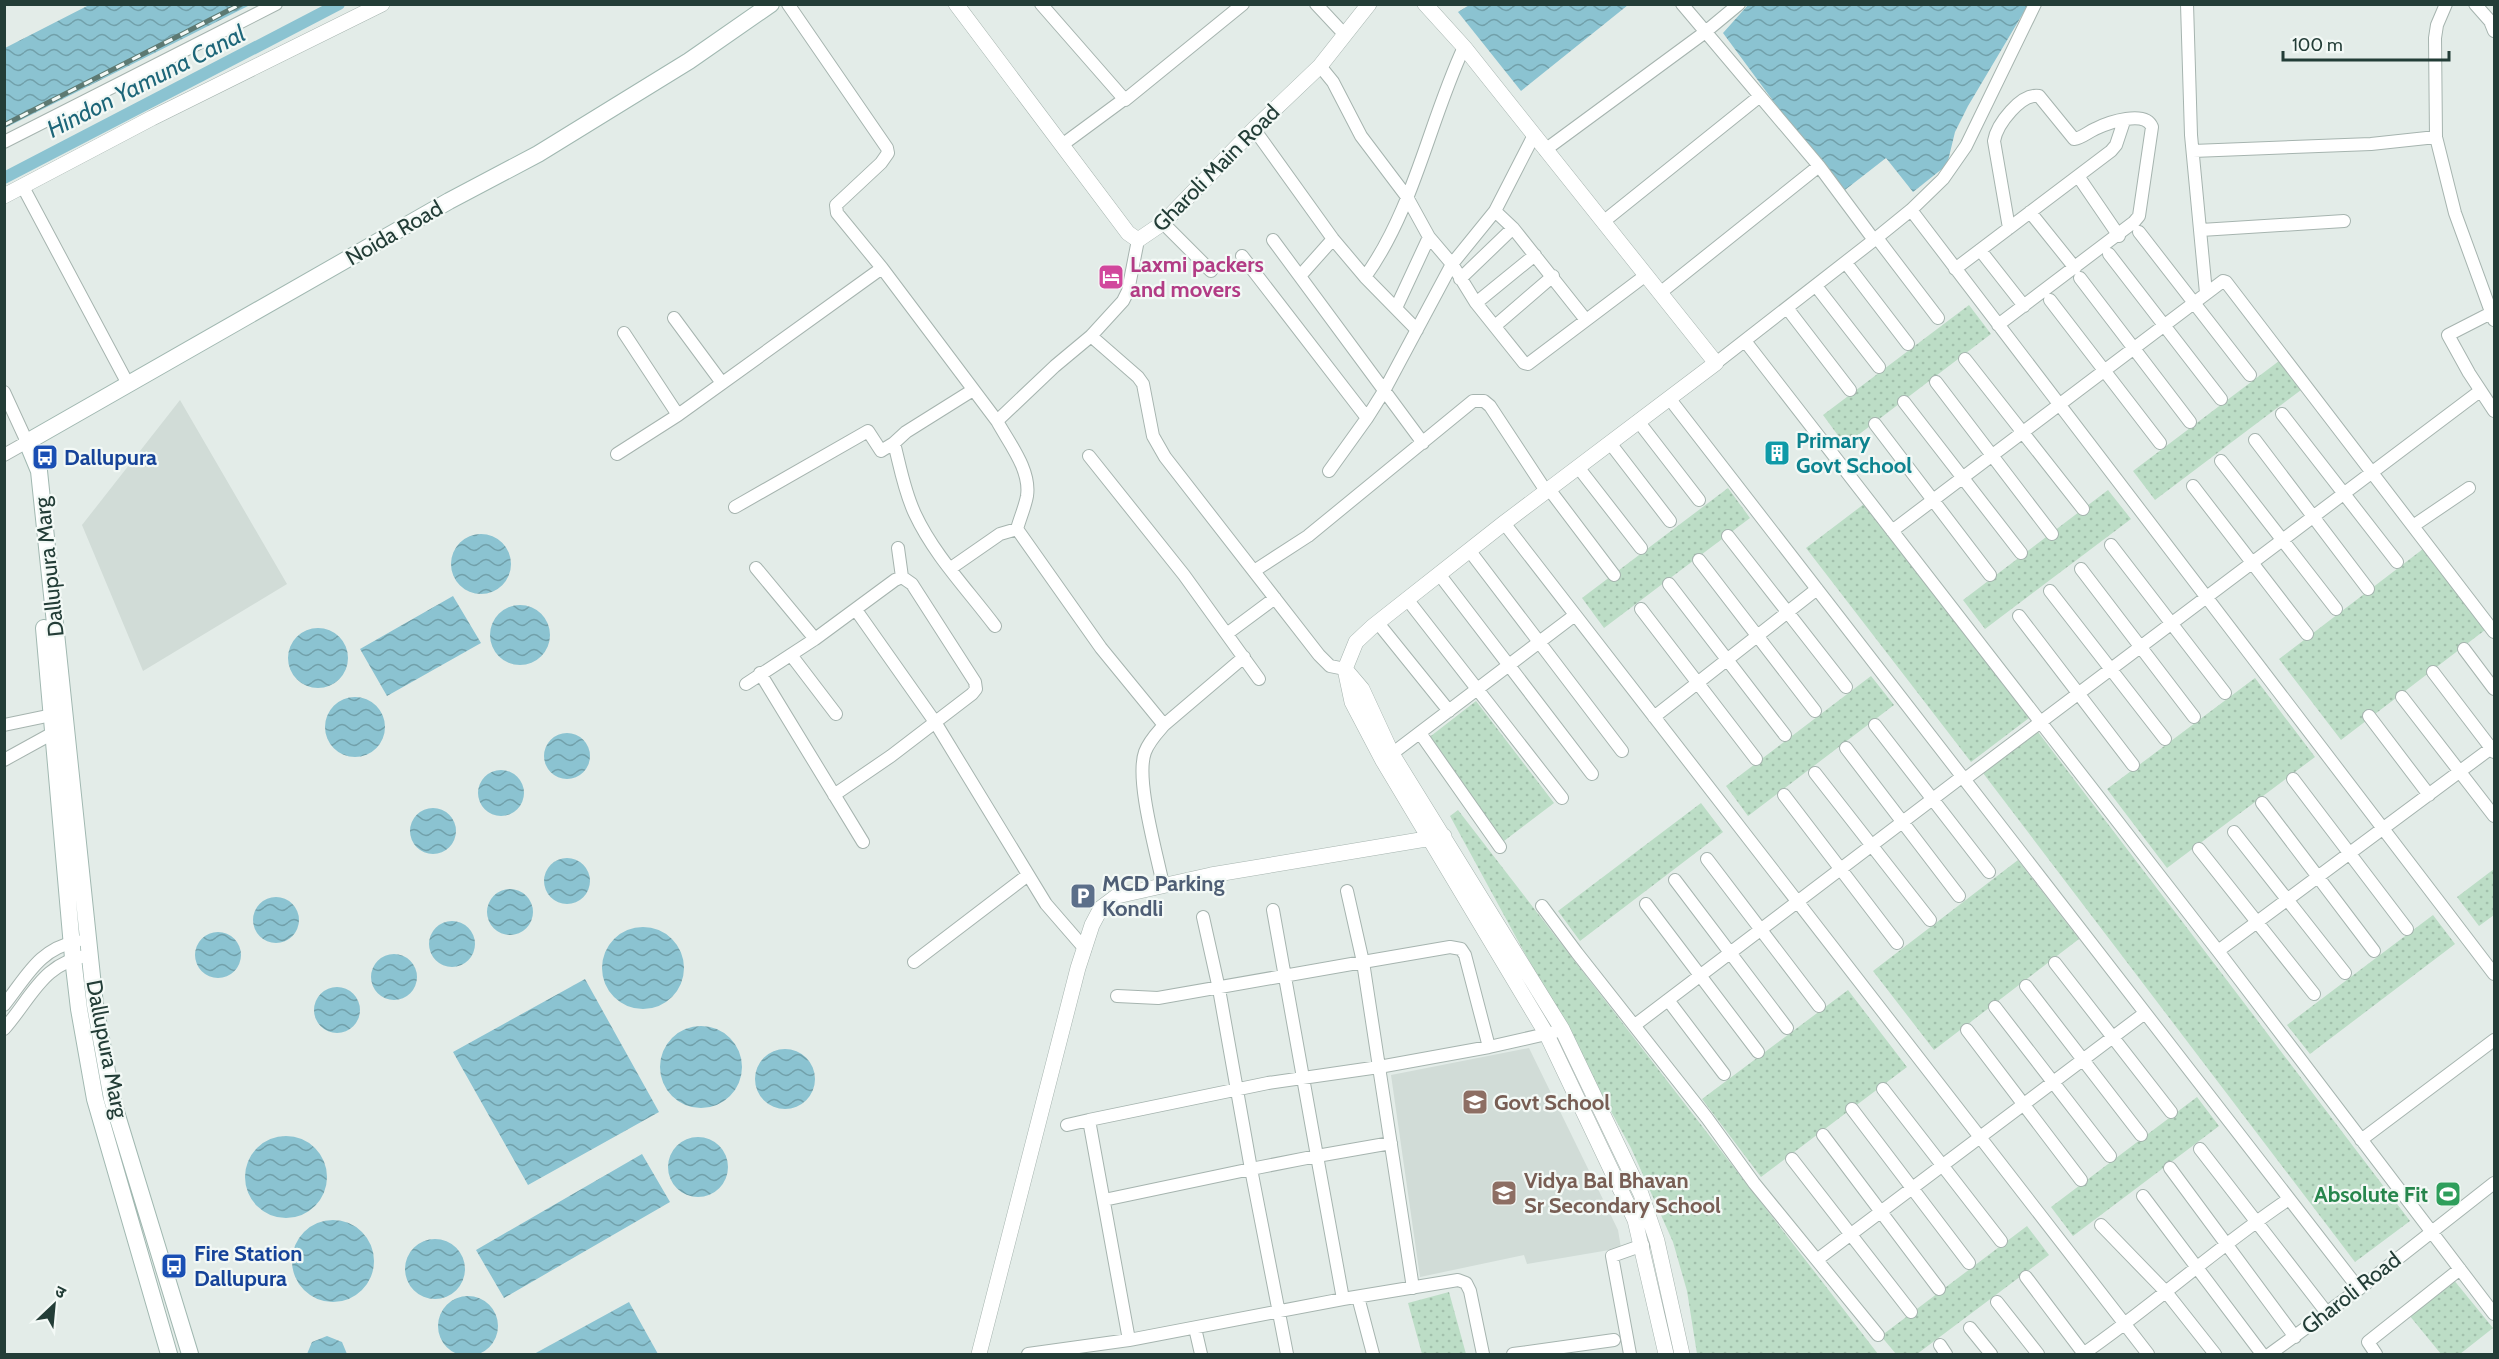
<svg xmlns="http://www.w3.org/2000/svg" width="2499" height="1359" viewBox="0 0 2499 1359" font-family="Cabin,'Noto Sans Devanagari',sans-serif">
  <defs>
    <pattern id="grass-dots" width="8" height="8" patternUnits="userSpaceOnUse" patternTransform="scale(1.5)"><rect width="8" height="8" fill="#bcddc6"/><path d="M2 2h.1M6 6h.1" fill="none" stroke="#a1bfab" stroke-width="1.8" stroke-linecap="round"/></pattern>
    <pattern id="water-waves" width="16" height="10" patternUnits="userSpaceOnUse" patternTransform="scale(1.5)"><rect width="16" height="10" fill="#8bc3d1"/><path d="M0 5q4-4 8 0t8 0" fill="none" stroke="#71a0aa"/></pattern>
  </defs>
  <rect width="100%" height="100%" fill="#e3ece8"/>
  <!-- built -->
  <path fill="#d1dcd7" d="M180,400L287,584L143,671L82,525Z
    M1529,1048L1618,1230L1621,1248L1527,1264L1524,1255L1420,1277L1391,1075Z"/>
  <!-- grass -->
  <path fill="url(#grass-dots)" d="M1969,305L1991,334L1845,445L1823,415Z
    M2279,361L2301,390L2155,500L2133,471Z
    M1728,488L1750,518L1604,628L1582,598Z
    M2108,490L2131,519L1985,629L1963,600Z
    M1864,504L2029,718L1971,762L1806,548Z
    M2423,549L2485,630L2341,740L2279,659Z
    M1871,676L1894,705L1748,816L1726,786Z
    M2255,678L2315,757L2167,868L2107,789Z
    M1476,701L1554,803L1504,841L1427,739Z
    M2038,732L2410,1221L2355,1262L1983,773Z
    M1701,803L1723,832L1580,941L1558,911Z
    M1458,810L1878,1354H1697L1687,1291L1673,1242L1631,1148L1450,816Z
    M2018,860L2079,939L1934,1050L1873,971Z
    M2494,869V915L2479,926L2457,897Z
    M2433,915L2455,944L2310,1054L2287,1025Z
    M1848,990L1907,1067L1761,1177L1702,1099Z
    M2197,1097L2219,1126L2073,1236L2051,1207Z
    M2027,1226L2049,1255L1917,1354H1896L1881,1336Z
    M2453,1279L2493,1328L2460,1354H2441L2409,1315Z
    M1449,1292L1466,1354H1422L1408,1303Z"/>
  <!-- water -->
  <path fill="url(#water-waves)" d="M91,4H250V5L5,128V48Z
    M1471,4H1628V5L1521,91L1458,12Z
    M1748,5H2028L1968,106L1955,132L1947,165L1913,192L1886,158L1841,193L1723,33Z
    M451 564a30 30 0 1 1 60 0a30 30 0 1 1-60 0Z
    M453,596L481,643L387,696L360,649Z
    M490 635a30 30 0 1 1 60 0a30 30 0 1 1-60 0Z
    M288 658a30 30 0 1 1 60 0a30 30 0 1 1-60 0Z
    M325 727a30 30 0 1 1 60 0a30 30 0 1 1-60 0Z
    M544 756a23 23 0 1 1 46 0a23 23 0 1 1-46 0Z
    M478 793a23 23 0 1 1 46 0a23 23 0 1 1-46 0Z
    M410 831a23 23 0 1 1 46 0a23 23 0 1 1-46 0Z
    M544 881a23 23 0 1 1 46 0a23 23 0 1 1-46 0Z
    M487 912a23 23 0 1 1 46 0a23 23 0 1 1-46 0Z
    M253 920a23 23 0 1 1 46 0a23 23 0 1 1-46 0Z
    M429 944a23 23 0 1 1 46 0a23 23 0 1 1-46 0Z
    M602 968a41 41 0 1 1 82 0a41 41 0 1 1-82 0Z
    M195 955a23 23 0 1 1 46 0a23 23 0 1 1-46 0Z
    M371 977a23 23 0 1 1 46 0a23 23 0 1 1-46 0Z
    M585,979L659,1112L528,1185L453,1052Z
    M314 1010a23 23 0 1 1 46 0a23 23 0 1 1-46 0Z
    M660 1067a41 41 0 1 1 82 0a41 41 0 1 1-82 0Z
    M755 1079a30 30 0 1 1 60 0a30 30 0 1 1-60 0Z
    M245 1177a41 41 0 1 1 82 0a41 41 0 1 1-82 0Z
    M668 1167a30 30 0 1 1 60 0a30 30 0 1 1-60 0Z
    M642,1154L670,1202L504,1298L476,1250Z
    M292 1261a41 41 0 1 1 82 0a41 41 0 1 1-82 0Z
    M405 1269a30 30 0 1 1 60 0a30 30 0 1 1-60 0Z
    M438 1326a30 30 0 1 1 60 0a30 30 0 1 1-60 0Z
    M629,1302L658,1354H534Z
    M327,1336L342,1342L347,1354H307L312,1342Z"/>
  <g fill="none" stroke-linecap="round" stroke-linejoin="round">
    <!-- canal -->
    <path stroke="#8bc3d1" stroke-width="12" d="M4,178L339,4"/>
    <!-- minor casing -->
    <g stroke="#a6b4af" stroke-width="14">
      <path id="minor" d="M788,4L887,148L888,153L881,163L836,205L837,213L882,268L997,421
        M1041,4L1125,100L1243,4
        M1316,4L1345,35
        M1682,4L1819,166L1874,240
        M2187,4L2191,135L2206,293
        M2475,4L2490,21L2494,31
        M1320,66L1333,82L1361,136L1407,197L1429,237L1452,264L1476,303L1524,363L1528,364L1646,275
        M1254,129L1333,239L1365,277L1417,330
        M2436,137L2435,38L2437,25L2446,4
        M4,142L276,4
        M1062,145L1123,100
        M1545,150L1704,33L1739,4
        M2193,151L2371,144L2436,137L2455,213L2494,320
        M2078,176L2119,236
        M23,187L128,384
        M1911,210L2494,974
        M1495,211L1513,228L1586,320
        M2030,212L2075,268
        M1603,222L1760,96
        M1163,223L1211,271
        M2201,230L2344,221
        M2139,232L2250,375
        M1877,238L1938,318
        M1273,240L1423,443
        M1980,250L2024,306
        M2109,254L2221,399
        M1242,256L1367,418
        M1846,263L1908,344
        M1955,269L2111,151L2116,145L2124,121
        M1300,276L1333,239
        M1365,277C1414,209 1429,122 1464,47
        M2080,278L2190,422
        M1460,279L1513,228
        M1816,286L1879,367
        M1660,293L1819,166
        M2050,300L2160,443
        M1476,303L1535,255
        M1396,308L1429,237
        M1787,308L1850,390
        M2491,313L2448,335L2469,373L2494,411
        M674,318L722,383
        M1998,325L2134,222L2139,216L2152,127C2145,110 2109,122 2095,129C2088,132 2082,138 2074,139L2039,96C2021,93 1997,124 1994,141L2009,228
        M1495,326L1553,276
        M624,333L678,415
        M1091,336L1138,377L1143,384L1153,436L1165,457L1319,655L1330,666L1345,669
        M1745,341L2218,951L2494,1314
        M1965,359L2083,509
        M1716,363L1874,240L1911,210L1943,179L1966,146L2035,4
        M1936,382L2052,534
        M973,390L906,432L894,443C900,466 904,491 915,514C934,555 968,590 995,626
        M4,392L27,442L4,455
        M1669,398L2359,1289
        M1904,402L2021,553
        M2282,414L2397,562
        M1638,421L1699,500
        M1875,424L1990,575
        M2255,440L2368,589
        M1610,443L1670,521
        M617,454L678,415L882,268
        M1089,456L1184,575L1259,679
        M2221,461L2336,609
        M1578,467L1641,548
        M1329,471L1367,418L1384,391L1452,264L1495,211L1534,135
        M2193,486L2307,634
        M1549,489L1614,575
        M735,507L868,431L881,451L894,443
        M1504,523L2148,1354
        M2413,526L2469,488
        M1017,529C1020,518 1025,507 1027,496C1031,470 1009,443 997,421L1055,366L1091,336L1123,301L1128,291L1138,240
        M1892,531L2223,281L2226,282L2494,632
        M1728,536L1846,687
        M2111,545L2225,693
        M898,548L902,577
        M1469,550L1622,751
        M1699,560L1815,711
        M756,568L815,639
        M951,568L1000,534L1017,529L1101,648L1164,725
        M2081,569L2194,717
        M1254,571L1308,536L1473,401H1484L1490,406L1546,491
        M1439,574L1592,774
        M1669,584L1785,735
        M2050,591L2165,739
        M1407,599L1562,798
        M1641,609L1756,759
        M856,610L935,722L1046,904L1085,949
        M2019,616L2133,765
        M1378,623L1449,711
        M1228,633L1275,598
        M2464,649L2494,689
        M791,655L836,714
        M2433,672L2494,752
        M760,673L863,842
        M746,684L815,639L895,580L902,577L912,584L975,682L976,689L972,694L891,756L834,795
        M2402,697L2494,816
        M2369,716L2429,795
        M1654,717L1817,589
        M4,725L52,715
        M1875,725L1989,872
        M1420,733L1500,847
        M1846,748L1959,896
        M1385,759L1575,615
        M4,760L53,733
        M1815,773L1930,920
        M1965,779L2480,391
        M2293,779L2407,929
        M1784,795L1897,943
        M2262,803L2374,951
        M2234,832L2345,973
        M2199,849L2314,994
        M1707,859L1819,1006
        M1675,880L1787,1028
        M1163,885C1157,854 1135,779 1145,752C1149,741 1157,733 1164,725L1244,657
        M1646,904L1758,1052
        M1542,906L1577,953L1707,1118L1754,1183L1878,1335
        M1203,917L1219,989L1251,1169L1317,1156L1273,910
        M2218,951L2494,746
        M914,962L1028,875
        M2055,963L2171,1112
        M2026,986L2141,1135
        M1117,996L1158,998L1363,962L1347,891
        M1668,1000L1724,1074
        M4,1005C28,975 38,950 77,941
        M1995,1007L2110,1156
        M1635,1025L1963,776
        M4,1029C33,996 42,963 90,955
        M1967,1030L2081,1180
        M1883,1089L2001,1241
        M1852,1109L1969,1263
        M1089,1120L1268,1083L1379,1067L1363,962L1450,947L1461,949L1465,955L1489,1047
        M1067,1125L1089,1120L1129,1340
        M1823,1135L1939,1289
        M2361,1140L2494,1040
        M2200,1149L2327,1313
        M1792,1159L1911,1312
        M2170,1168L2295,1337
        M2143,1196L2262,1354
        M1104,1200L1251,1169L1287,1354
        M2101,1225L2166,1292L2215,1354
        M1818,1259L2145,1013
        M2026,1277L2084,1354
        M1413,1288L1379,1067L1489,1047L1555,1032
        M1358,1297L1373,1354
        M1343,1299L1317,1156L1391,1143
        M1997,1302L2038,1354
        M1195,1328L1201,1354
        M1970,1328L1991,1354
        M1940,1345L1946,1354
        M1028,1354L1129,1340L1343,1299L1458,1280L1466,1283L1470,1291L1483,1354
        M1513,1354L1614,1340
        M1630,1354L1612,1256L1643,1245
        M2083,1354C2154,1305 2217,1247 2289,1199
        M2270,1354L2359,1289L2494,1183
        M2376,1354L2368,1342L2460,1269"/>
    </g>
    <!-- tertiary casing -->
    <g stroke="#a6b4af" stroke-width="16">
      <path id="tertiary" d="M956,4L1128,233L1138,240L1163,223L1254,129L1320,66L1369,4
        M1425,4L1464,47L1716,363L1504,523L1372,627L1356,642L1345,669L1352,702L1383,761L1547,1035L1635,1220L1666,1354
        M4,196L152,118L382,4
        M1345,669L1362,689L1392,754L1562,1029L1641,1194L1657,1241L1682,1354
        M979,1354L1078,968L1092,925L1101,908L1117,896L1211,875L1444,836"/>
    </g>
    <!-- secondary casing -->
    <g stroke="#a1b8b1" stroke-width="18">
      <path id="secondary" d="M44,628L73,958L79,1009L95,1099L169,1354
        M190,1354L112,1099L95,1005L39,471L27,442L449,201L538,154L689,61L771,4"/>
    </g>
    <!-- minor -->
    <use href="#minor" stroke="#fff" stroke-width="12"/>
    <!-- tertiary -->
    <use href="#tertiary" stroke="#fff" stroke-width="15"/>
    <!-- secondary -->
    <use href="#secondary" stroke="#fff" stroke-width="16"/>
    <!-- rail casing -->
    <g stroke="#5d7972" stroke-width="5">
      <path id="rail" d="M4,125L241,4"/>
    </g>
    <!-- rail -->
    <use href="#rail" stroke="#f3f9f6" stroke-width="3" stroke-dasharray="9" stroke-linecap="butt"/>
  </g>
  <!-- icons -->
  <defs>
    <g id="hotel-square" transform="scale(1.35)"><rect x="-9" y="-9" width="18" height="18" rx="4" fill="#d1479c" stroke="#f3f9f6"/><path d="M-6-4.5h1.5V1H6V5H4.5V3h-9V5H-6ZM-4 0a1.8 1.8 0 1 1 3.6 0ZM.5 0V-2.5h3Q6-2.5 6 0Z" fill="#fff"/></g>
    <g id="building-square" transform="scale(1.35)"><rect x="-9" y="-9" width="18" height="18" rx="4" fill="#0f9aa8" stroke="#f3f9f6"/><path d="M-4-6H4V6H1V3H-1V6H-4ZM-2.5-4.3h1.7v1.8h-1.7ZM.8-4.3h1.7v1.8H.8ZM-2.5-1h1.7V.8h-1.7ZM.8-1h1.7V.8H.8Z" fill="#fff"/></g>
    <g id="bus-square" transform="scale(1.35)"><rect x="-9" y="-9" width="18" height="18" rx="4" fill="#1a4fb4" stroke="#f3f9f6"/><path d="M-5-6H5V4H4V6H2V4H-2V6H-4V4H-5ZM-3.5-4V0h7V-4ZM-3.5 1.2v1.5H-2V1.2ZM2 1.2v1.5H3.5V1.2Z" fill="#fff"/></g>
    <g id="parking-square" transform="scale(1.35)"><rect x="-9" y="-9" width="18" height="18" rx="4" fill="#5c6f8a" stroke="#f3f9f6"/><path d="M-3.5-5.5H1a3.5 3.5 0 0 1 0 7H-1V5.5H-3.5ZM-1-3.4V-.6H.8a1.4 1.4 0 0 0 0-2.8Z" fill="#fff"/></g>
    <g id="school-square" transform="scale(1.35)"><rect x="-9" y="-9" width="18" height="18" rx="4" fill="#8d6e63" stroke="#f3f9f6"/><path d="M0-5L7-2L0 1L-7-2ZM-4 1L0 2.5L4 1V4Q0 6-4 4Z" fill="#fff"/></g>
    <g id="stadium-square" transform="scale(1.35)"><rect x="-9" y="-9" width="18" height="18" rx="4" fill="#2e9e5b" stroke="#f3f9f6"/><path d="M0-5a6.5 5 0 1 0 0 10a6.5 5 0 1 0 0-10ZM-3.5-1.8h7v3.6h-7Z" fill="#fff"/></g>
  </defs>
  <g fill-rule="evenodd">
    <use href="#hotel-square" x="1111" y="277"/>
    <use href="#building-square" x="1777" y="453"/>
    <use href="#bus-square" x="45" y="457"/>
    <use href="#parking-square" x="1083" y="896"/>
    <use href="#school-square" x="1475" y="1102"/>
    <use href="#school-square" x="1504" y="1193"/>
    <use href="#stadium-square" x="2448" y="1194"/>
    <use href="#bus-square" x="174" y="1266"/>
  </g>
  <g text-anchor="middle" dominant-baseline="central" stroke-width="4.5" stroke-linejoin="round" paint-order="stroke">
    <!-- street labels -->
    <g font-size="22" fill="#233d37" stroke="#f3f9f6">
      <text transform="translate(1216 168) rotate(-45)">Gharoli Main Road</text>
      <text transform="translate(394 233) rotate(-30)">Noida Road</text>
      <text transform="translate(49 567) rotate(-96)">Dallupura Marg</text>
      <text transform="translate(107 1049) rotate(79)">Dallupura Marg</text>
      <text transform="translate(2351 1293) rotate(-38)">Gharoli Road</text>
    </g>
    <!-- hotel labels -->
    <g font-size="22" font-weight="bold" fill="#b23c85" stroke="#f3f9f6" text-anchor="start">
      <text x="1130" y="264">Laxmi packers<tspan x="1130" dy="25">and movers</tspan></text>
    </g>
    <!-- culture labels -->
    <g font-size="22" font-weight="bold" fill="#0d838f" stroke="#f3f9f6" text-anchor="start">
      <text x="1796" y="440">Primary<tspan x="1796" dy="25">Govt School</tspan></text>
    </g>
    <!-- transit labels -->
    <g font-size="22" font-weight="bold" fill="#164399" stroke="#f3f9f6" text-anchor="start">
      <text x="64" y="457">Dallupura</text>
      <text x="194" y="1253">Fire Station<tspan x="194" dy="25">Dallupura</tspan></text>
    </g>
    <!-- service labels -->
    <g font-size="22" font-weight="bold" fill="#4e5e75" stroke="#f3f9f6" text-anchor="start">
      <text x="1102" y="883">MCD Parking<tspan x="1102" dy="25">Kondli</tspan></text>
    </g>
    <!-- education labels -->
    <g font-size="22" font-weight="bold" fill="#785e54" stroke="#f3f9f6" text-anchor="start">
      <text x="1494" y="1102">Govt School</text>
      <text x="1524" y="1180">Vidya Bal Bhavan<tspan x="1524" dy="25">Sr Secondary School</tspan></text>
    </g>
    <!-- leisure labels -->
    <g font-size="22" font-weight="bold" fill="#27864d" stroke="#f3f9f6" text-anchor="end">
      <text x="2428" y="1194">Absolute Fit</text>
    </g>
    <!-- water labels -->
    <g font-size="24" font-style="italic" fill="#1d6679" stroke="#f3f9f6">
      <text transform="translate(146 81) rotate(-27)">Hindon Yamuna Canal</text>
    </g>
  </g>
  <!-- border -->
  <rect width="2499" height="1359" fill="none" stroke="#233d37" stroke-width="12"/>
  <!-- north arrow -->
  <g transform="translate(54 1305) rotate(26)" stroke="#f3f9f6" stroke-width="4.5" paint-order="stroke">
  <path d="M0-4.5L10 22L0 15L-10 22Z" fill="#233d37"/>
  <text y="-9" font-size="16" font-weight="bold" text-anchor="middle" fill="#233d37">उ</text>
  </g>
  <!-- scale -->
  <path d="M2283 51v9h166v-9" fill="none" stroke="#233d37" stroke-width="3"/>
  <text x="2292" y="51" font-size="18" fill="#233d37" stroke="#f3f9f6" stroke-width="4.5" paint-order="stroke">100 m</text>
</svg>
